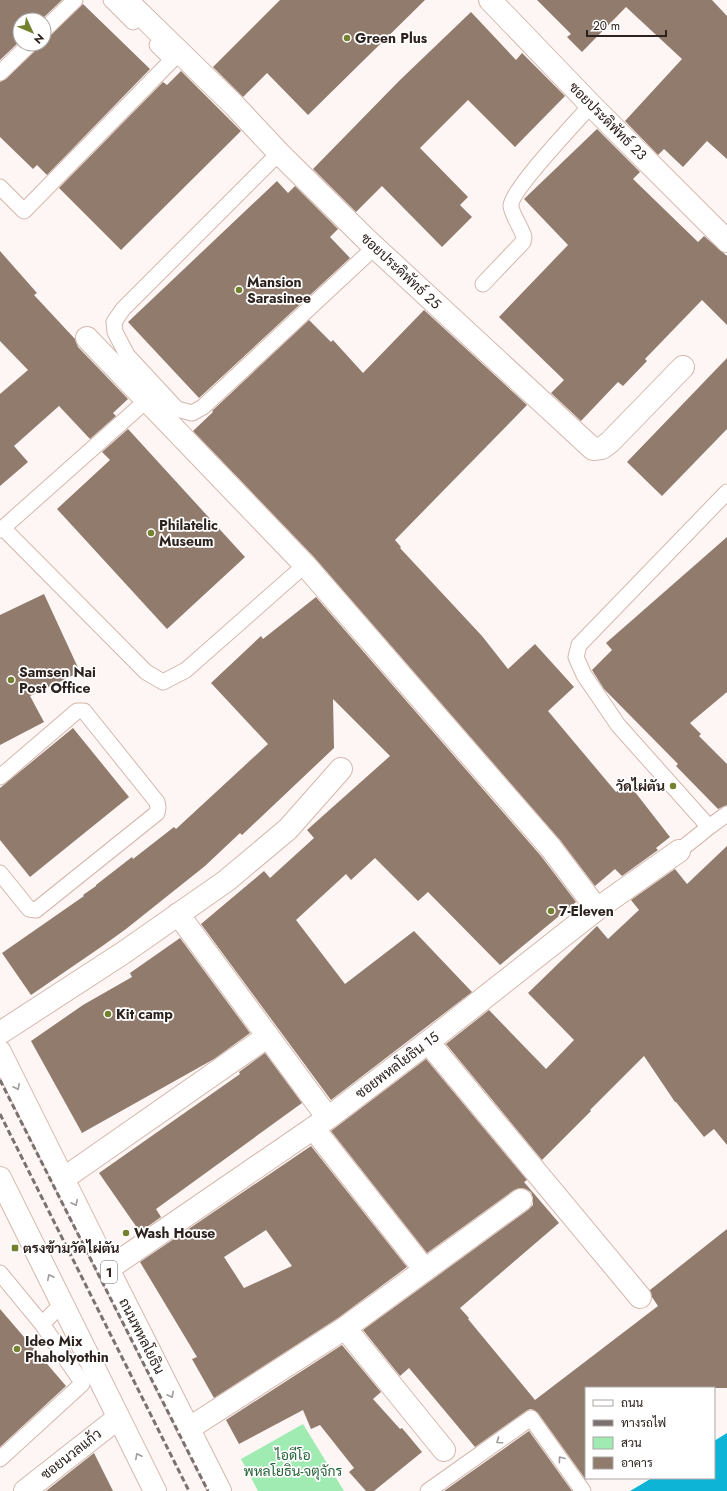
<svg xmlns="http://www.w3.org/2000/svg" width="727" height="1491" viewBox="0 0 727 1491" font-family="Jost,Sarabun,sans-serif">
  <rect width="100%" height="100%" fill="#fdf6f4"/>
  <!-- green -->
  <path fill="#a0ebb1" d="M303,1424L344,1491H258L241,1459Z"/>
  <!-- water -->
  <path fill="#0eb4d6" d="M727,1433V1491H630L652,1478H714V1441Z"/>
  <!-- building -->
  <path fill="#917b6c" fill-rule="evenodd" d="M0,0H62L41,20H20V41L0,60Z
    M280,0H425L308,115L267,73L243,97L213,67Z
    M537,0H712L727,16V159L707,141L683,167L664,149L658,155L625,121L682,59L626,7L582,52L567,37L571,34Z
    M83,4L150,69L47,175L37,165L33,169L0,137V82L6,79L36,50L39,44H44V39L50,36Z
    M471,12L516,60L522,53L565,96L515,147L468,100L420,148L468,197L460,205L472,217L442,247L382,186L356,212L313,169L399,81Z
    M181,71L241,131L121,250L59,188L163,82L167,85Z
    M597,129L640,172L633,179L698,242L704,236L727,256V325L702,300L645,359L647,361L623,386L618,382L581,421L551,393L564,380L499,317L568,245L524,199Z
    M277,181L288,193L295,186L338,229L330,237L350,258L199,398L128,322Z
    M0,251L37,293L34,295L75,339L78,347L128,399L113,413L116,416L90,439L59,406L14,446L28,462L0,486V394L28,370L0,341Z
    M424,310L527,405L395,540L401,547L400,548L482,636L508,669L535,644L574,687L548,711L616,792L628,783L670,837L656,848L658,850L622,876L615,869L595,886L560,840L314,557L193,431L213,412L212,411L309,320L331,342L333,340L363,373Z
    M727,358V429L662,496L627,462Z
    M128,429L245,557L167,629L57,509L110,460L102,452Z
    M727,537V692L690,723L701,734L699,736L727,764V805L718,809L676,766L678,764L604,689L592,670L612,650L606,643Z
    M44,594L80,672L30,696L44,722L0,745V615Z
    M316,597L541,856L576,902L500,965L428,892L418,901L375,858L351,880L346,874L296,920L345,984L414,931L472,992L331,1100L201,924L264,871L270,878L314,838L307,830L390,756L333,699L334,748L242,835L240,833L205,866L126,929L101,947L31,995L2,953L84,896L83,895L96,886V885L132,857L133,859L174,827L176,829L268,744L211,683L261,636L263,639Z
    M73,728L129,797L30,877L0,840V788Z
    M727,846V1145L714,1129L704,1137L676,1102H675L644,1056L590,1110L591,1111L542,1160L446,1044L489,1010L546,1069L574,1040L528,993L597,926L608,939L639,910L631,900L675,869L687,884Z
    M180,938L250,1033L214,1059L82,1133L31,1041L83,1005L132,977L130,973Z
    M265,1053L302,1103L156,1209L161,1217L140,1232L99,1173L240,1074L239,1072Z
    M426,1059L527,1180L524,1182L559,1223L460,1308L469,1318L468,1319L535,1400L658,1306L652,1297L650,1290L727,1229V1388H586V1480L538,1413L534,1410L530,1409L526,1411L475,1447L409,1368L400,1376L363,1330L528,1210L533,1205V1198L531,1192L526,1189L520,1188L514,1190L427,1253L331,1131Z
    M311,1146L407,1267L338,1318L214,1398L192,1359L197,1357L140,1262ZM266,1230L292,1266L244,1288L224,1257Z
    M0,1309L66,1386L0,1447Z
    M342,1345L381,1392L373,1399L400,1429L402,1428L422,1452L374,1491H366L349,1472L354,1468L320,1425L311,1429L303,1410L239,1444L226,1420Z
    M529,1431L572,1491H444Z
    M94,1453L113,1491H46L51,1487Z"/>
  <g fill="none" stroke-linecap="round" stroke-linejoin="round">
    <!-- lane casing -->
    <g stroke="#d4b7ad" stroke-width="17">
      <path id="lane" d="M111,0L133,22
        M44,30L75,0
        M0,73L30,44
        M279,153L123,309L114,322L115,332L127,355L177,409L192,413L203,407L375,247
        M0,187L24,211L172,60L157,45
        M483,284L523,242L524,237C522,229 511,213 511,206C510,191 578,120 591,105
        M3,528L147,400
        M0,530L3,528L146,672L163,682L186,670L305,565
        M0,777L77,711H84L157,802L158,807L157,813L36,910L29,909L0,873
        M709,827L618,725L584,675L576,657L579,645L727,492
        M679,851L709,827L727,814
        M0,1273L42,1324L81,1381L82,1384L0,1459
        M42,1324L63,1303
        M428,1491L531,1418L583,1491"/>
    </g>
    <!-- street casing -->
    <g stroke="#d4b7ad" stroke-width="24">
      <path id="street" d="M126,0L235,106L279,153L367,240L593,449L602,448L610,442L683,367
        M490,0L591,105L727,241
        M87,338L305,565L551,848L597,909
        M178,914L328,1118
        M0,1033L123,953L226,881L288,829L341,769
        M428,1042L640,1297
        M313,1128L425,1270
        M63,1179L268,1036
        M108,1269L328,1118L428,1042L597,909L679,851
        M345,1328L444,1450
        M188,1429L345,1328L521,1200
        M25,1491L118,1418"/>
    </g>
    <!-- primary casing -->
    <g stroke="#d4b7ad" stroke-width="24">
      <path id="primary" d="M0,1052L108,1269L220,1491
        M0,1178L155,1491"/>
    </g>
    <!-- lane -->
    <use href="#lane" stroke="#fff" stroke-width="15"/>
    <!-- street -->
    <use href="#street" stroke="#fff" stroke-width="22"/>
    <!-- primary -->
    <use href="#primary" stroke="#fff" stroke-width="22"/>
    <!-- rail -->
    <path stroke="#7b716e" stroke-width="3" stroke-dasharray="6 3" stroke-linecap="butt" d="M0,1080L208,1491
      M0,1114L189,1491"/>
  </g>
  <!-- one-way arrows -->
  <defs><path id="oneway-chevron" d="M-2-3.5L2.5 0L-2 3.5" fill="none" stroke-width="1.6" stroke-linecap="round" stroke-linejoin="round"/></defs>
  <g stroke="#a09c9a">
    <use href="#oneway-chevron" transform="translate(17 1087) rotate(64)"/>
    <use href="#oneway-chevron" transform="translate(75 1203) rotate(64)"/>
    <use href="#oneway-chevron" transform="translate(50 1277) rotate(-117)"/>
    <use href="#oneway-chevron" transform="translate(171 1395) rotate(63)"/>
    <use href="#oneway-chevron" transform="translate(499 1441) rotate(145)"/>
    <use href="#oneway-chevron" transform="translate(138 1456) rotate(-117)"/>
    <use href="#oneway-chevron" transform="translate(561 1459) rotate(-126)"/>
  </g>
  <!-- markers -->
  <g fill="#748230" stroke="#fff" stroke-width="1.5">
    <circle cx="347" cy="38" r="4"/>
    <circle cx="239" cy="290" r="4"/>
    <circle cx="151" cy="533" r="4"/>
    <circle cx="11" cy="680" r="4"/>
    <circle cx="673" cy="786" r="4"/>
    <circle cx="551" cy="911" r="4"/>
    <circle cx="108" cy="1014" r="4"/>
    <circle cx="126" cy="1233" r="4"/>
    <rect x="11" y="1244" width="8" height="8" rx="2"/>
    <circle cx="17" cy="1349" r="4"/>
  </g>
  <g text-anchor="middle" dominant-baseline="central" stroke-width="3.5" stroke-linejoin="round" paint-order="stroke">
    <!-- shield labels -->
    <rect fill="#fff" stroke="#6c6462" stroke-width="1" x="101" y="1261" width="16" height="22" rx="3"/>
    <g font-size="13" font-weight="bold" fill="#2d221e">
      <text x="109" y="1272">1</text>
    </g>
    <!-- poi labels -->
    <g font-size="14" font-weight="bold" fill="#2d221e" stroke="#fff" text-anchor="start">
      <text x="355" y="38">Green Plus</text>
      <text x="247" y="282">Mansion<tspan x="247" dy="16">Sarasinee</tspan></text>
      <text x="159" y="525">Philatelic<tspan x="159" dy="16">Museum</tspan></text>
      <text x="19" y="672">Samsen Nai<tspan x="19" dy="16">Post Office</tspan></text>
      <text x="665" y="786" text-anchor="end">วัดไผ่ตัน</text>
      <text x="559" y="911">7-Eleven</text>
      <text x="116" y="1014">Kit camp</text>
      <text x="134" y="1233">Wash House</text>
      <text x="23" y="1248">ตรงข้ามวัดไผ่ตัน</text>
      <text x="25" y="1341">Ideo Mix<tspan x="25" dy="16">Phaholyothin</tspan></text>
    </g>
    <!-- street labels -->
    <g font-size="14" fill="#2d221e" stroke="#fff">
      <text transform="translate(608 121) rotate(45)">ซอยประดิพัทธ์ 23</text>
      <text transform="translate(401 271) rotate(43)">ซอยประดิพัทธ์ 25</text>
      <text transform="translate(397 1065) rotate(-37)">ซอยพหลโยธิน 15</text>
      <text transform="translate(142 1336) rotate(63)">ถนนพหลโยธิน</text>
      <text transform="translate(71 1454) rotate(-38)">ซอยนวลแก้ว</text>
    </g>
    <!-- park labels -->
    <g font-size="14" fill="#266339" stroke="#fff">
      <text x="293" y="1455">ไอดีโอ<tspan x="293" dy="16">พหลโยธิน-จตุจักร</tspan></text>
    </g>
  </g>
  <!-- legend -->
  <rect x="585" y="1387" width="130" height="92" fill="#ffffff" stroke="#aba7a5"/>
  <rect x="593" y="1400" width="20" height="6" fill="#ffffff" stroke="#aba7a5"/>
  <text x="621" y="1407" font-size="12" fill="#2d221e">ถนน</text>
  <rect x="593" y="1420" width="20" height="6" fill="#7b716e" stroke="#aba7a5"/>
  <text x="621" y="1427" font-size="12" fill="#2d221e">ทางรถไฟ</text>
  <rect x="593" y="1437" width="20" height="12" fill="#a0ebb1" stroke="#aba7a5"/>
  <text x="621" y="1447" font-size="12" fill="#2d221e">สวน</text>
  <rect x="593" y="1457" width="20" height="12" fill="#917b6c" stroke="#aba7a5"/>
  <text x="621" y="1467" font-size="12" fill="#2d221e">อาคาร</text>
  <!-- north arrow -->
  <g transform="translate(32 32) rotate(134)"><circle r="19" fill="#ffffff" stroke="#aba7a5"/>
  <path d="M0-3L7 15L0 10L-7 15Z" fill="#748230"/>
  <text y="-6" font-size="11" font-weight="bold" text-anchor="middle" fill="#2d221e">N</text>
  </g>
  <!-- scale -->
  <path d="M587 30v6h79v-6" fill="none" stroke="#2d221e" stroke-width="2"/>
  <text x="593" y="30" font-size="12" fill="#2d221e" stroke="#ffffff" stroke-width="3" paint-order="stroke">20 m</text>
</svg>
